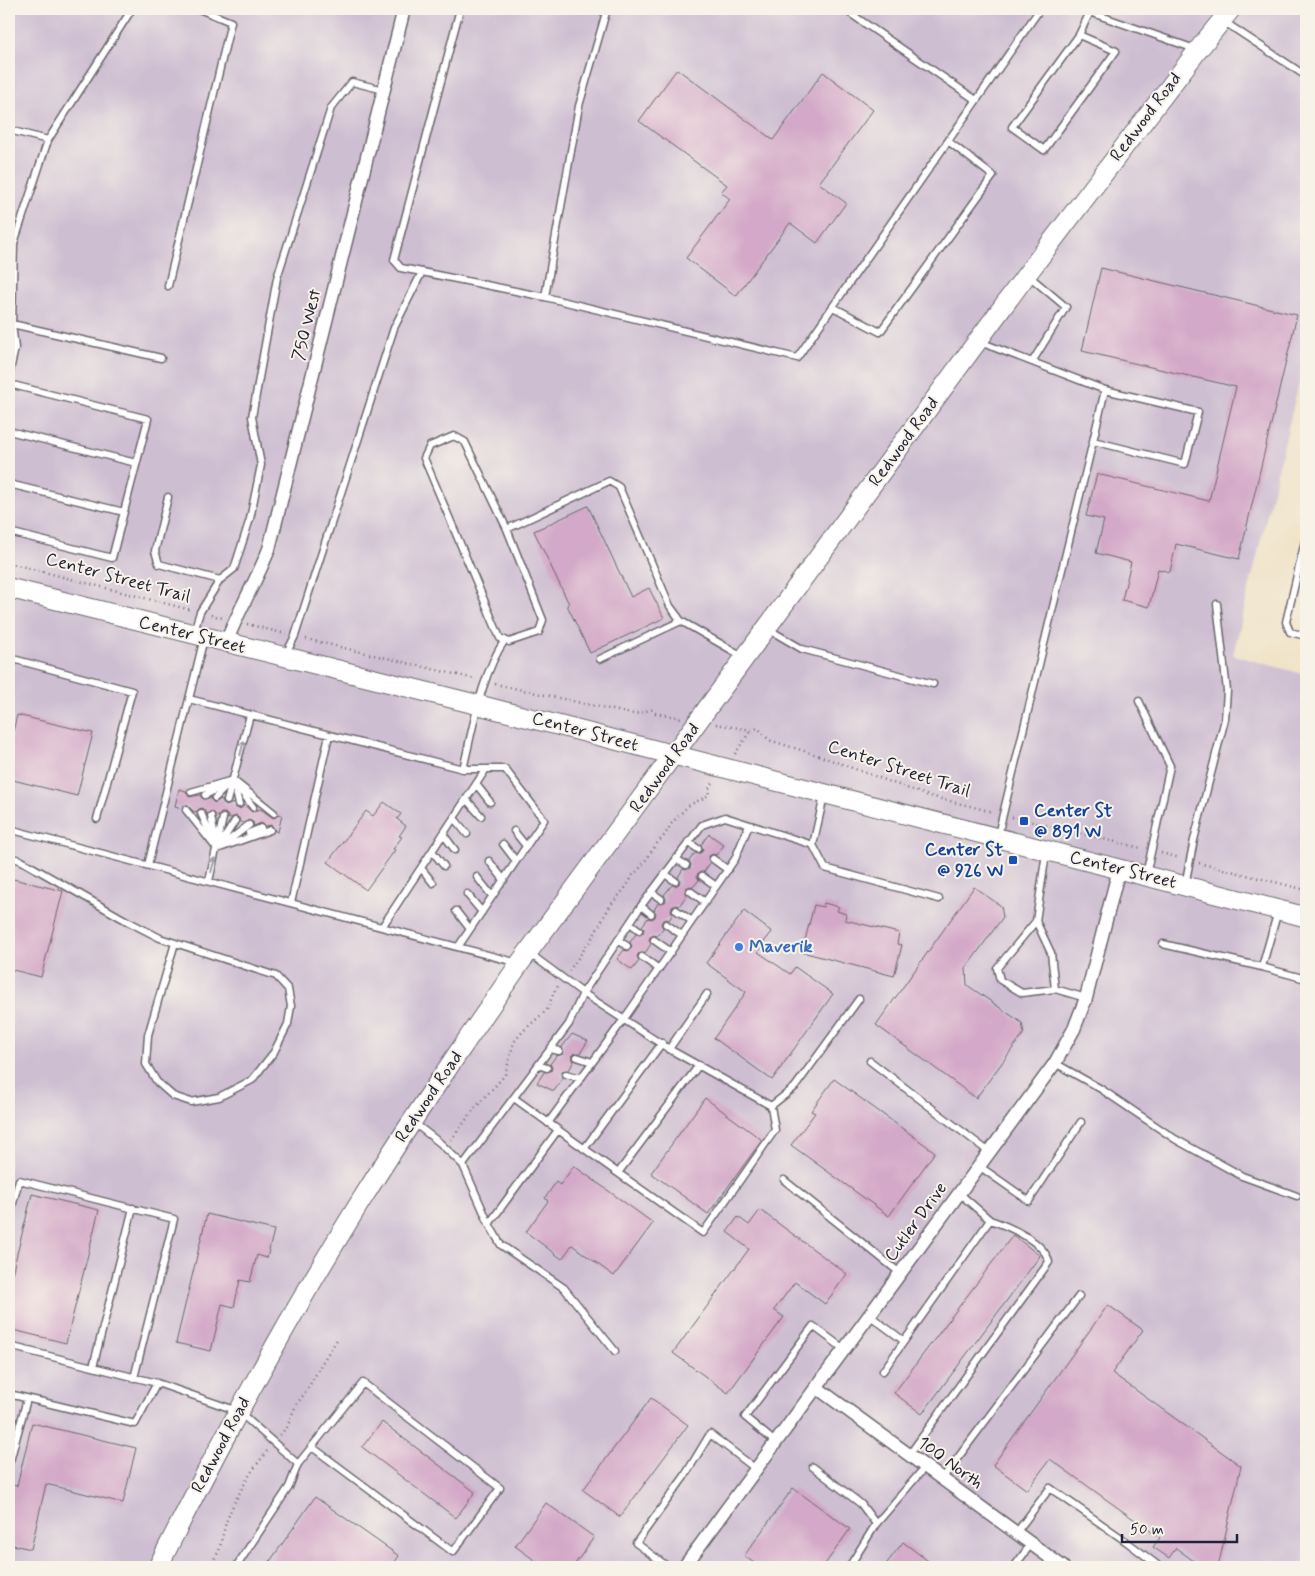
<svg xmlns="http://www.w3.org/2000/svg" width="1315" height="1576" viewBox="0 0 1315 1576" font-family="Mynerve,sans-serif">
  <rect width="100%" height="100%" fill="#f7f3e8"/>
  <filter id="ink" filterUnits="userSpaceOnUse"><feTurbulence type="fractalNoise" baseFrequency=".02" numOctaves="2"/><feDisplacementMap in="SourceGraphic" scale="10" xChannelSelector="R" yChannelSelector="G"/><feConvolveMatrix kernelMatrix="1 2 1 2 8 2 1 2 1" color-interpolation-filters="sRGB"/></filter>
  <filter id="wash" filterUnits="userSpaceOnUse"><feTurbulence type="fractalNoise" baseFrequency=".0096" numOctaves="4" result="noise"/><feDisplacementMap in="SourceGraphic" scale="20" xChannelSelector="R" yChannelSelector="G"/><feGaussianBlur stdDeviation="1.12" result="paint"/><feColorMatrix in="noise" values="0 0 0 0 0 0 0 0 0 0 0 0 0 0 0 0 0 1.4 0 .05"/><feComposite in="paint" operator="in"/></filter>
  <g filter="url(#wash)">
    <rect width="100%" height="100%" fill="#f0e3c7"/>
    <!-- industrial -->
    <path fill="#cebed2" d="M9,9H1306V354L1233,655L1306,675V1567H9Z"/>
    <g id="blocks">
      <!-- building -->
      <path fill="#d3a8c8" d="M677,69L773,140L823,72L873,110L819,183L846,203L817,243L790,223L736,296L686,258L730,199L721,192L727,185L639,121Z
        M1101,268L1297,315L1239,559L1176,544L1170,572L1158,569L1149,607L1122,600L1131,562L1096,553L1104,520L1086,516L1097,474L1209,501L1236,387L1082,351Z
        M588,506L631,597L649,588L664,618L590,653L567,605L569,604L534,531Z
        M17,715L93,733L77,796L9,779V748Z
        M179,789L186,791L189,797L200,795L203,799L210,798L214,803L221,799L226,806L234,803L235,807L238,809L242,808L244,805L252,812L256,811L258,809L262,810L273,818L276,817L279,814L282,815L278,832L275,831L274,828L271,825L266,826L261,823L254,826L253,822L249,820L243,823L240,822L239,818L236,816L228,819V816L225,813H221L218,817L212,811L207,814L202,808L199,809L196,812L193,811L187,805L183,806L181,808L175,806Z
        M384,802L401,814L397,819L406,826L399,836L402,837L393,849L395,850L366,890L328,862L366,811L373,816Z
        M709,834L724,845L716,855L713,854L709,856L708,859L710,863L704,872L698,873L697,876L699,880L693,887L690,886L686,888L685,891L687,895L679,906L676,905L672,907L671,910L673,914L669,920L666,919L662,921L661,924L663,928L657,936L654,935L650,937L649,940L651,944L645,953L638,954L637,957L639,961L632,970L617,959L624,950L627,951L631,949L632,946L630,942L636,934L640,935L643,933L644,929L642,926L648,918L652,919L655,917L656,913L654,910L658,903L665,902L666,899L664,895L672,885L675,886L679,884L680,881L678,877L683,869L686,870L690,868L691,865L689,861L695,853L698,854L702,852L703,849L701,845Z
        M9,878L63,891L41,977L9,969Z
        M974,887L1001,906L1003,917L966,968L967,985L1022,1023L1024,1033L976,1098L876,1025Z
        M824,903L839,907L837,911L846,914L845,920L899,933L897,944L902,945L894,976L802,952L814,905L823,907Z
        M744,911L772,932L764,942L758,941L763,944L758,952L790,974L795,967L833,994L772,1080L714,1038L746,992L706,963Z
        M572,1034L588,1041L580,1053L573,1054L572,1058L574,1061L569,1070L562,1071L561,1075L563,1078L554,1091L537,1083L544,1072L551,1071L552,1067L550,1064L556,1056L563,1054L562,1047Z
        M834,1079L935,1152L889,1216L791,1145L815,1113L811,1111Z
        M705,1098L762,1140L708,1214L651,1173Z
        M574,1166L653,1223L614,1276L572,1245L562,1259L526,1232L548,1201L545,1198L556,1182L560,1185Z
        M32,1194L99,1210L66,1343L9,1329V1286Z
        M760,1210L847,1274L825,1304L795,1282L774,1310L784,1317L728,1393L673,1353L749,1249L727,1232L738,1217L749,1225Z
        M207,1214L274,1230L267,1258L257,1255L250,1282L240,1280L234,1307L222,1304L211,1351L176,1343Z
        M1013,1235L1040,1256L922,1414L894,1393Z
        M1108,1305L1143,1330L1112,1373L1241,1466L1218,1567H1202L1176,1548L1169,1558L1153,1547L1160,1538L1050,1459L1027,1490L993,1465Z
        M651,1398L688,1425L620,1517L583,1490Z
        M382,1422L475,1492L456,1518L362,1447Z
        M32,1423L136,1448L123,1503L46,1484L31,1549L9,1544V1484L17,1486Z
        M793,1488L850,1529L823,1567H760L744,1556Z
        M315,1497L399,1556L391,1567H266Z
        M546,1503L594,1537L573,1567H544L515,1546Z
        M903,1542L936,1567H884Z"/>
    </g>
  </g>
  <g filter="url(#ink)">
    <use href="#blocks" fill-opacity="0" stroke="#6a666c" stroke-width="1"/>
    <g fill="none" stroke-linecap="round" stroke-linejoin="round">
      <!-- lane casing -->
      <g stroke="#6a666c" stroke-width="9">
        <path id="lane" d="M844,9L976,100
          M1081,9L1195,49
          M1223,21L1306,76
          M1079,35L1012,127L1044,150L1116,51L1079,35L1090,12
          M9,130L48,140
          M422,272L401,268L394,260L460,9
          M1029,276L1066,307L1032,362
          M168,286L231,22L199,9
          M545,297L579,106L607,9
          M833,307L880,332L993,176L948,141
          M12,324L161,358
          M980,342L1105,390
          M9,375L15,348L12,324L14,243L48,140L132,9
          M9,384L148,419L112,558L9,532
          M9,431L136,463
          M9,484L124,512
          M168,497L155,551L159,564L220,580
          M507,529L465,442L454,436L430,446L424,458L500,638L509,642L539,632L543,620L507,529L609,481L619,487L670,606L681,621
          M1306,537L1286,622L1290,632L1306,636
          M768,629L802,649L933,684
          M194,631L200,612L220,580L234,569L250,519L261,465L252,417L277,278L331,108L352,82L384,90
          M286,654L295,636L394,328L422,272L545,297L797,358L1040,9
          M600,659L681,621L742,656
          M9,676L13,659L132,691L97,819
          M189,699L204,638
          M1139,701L1170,766L1146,875
          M463,769C473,729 481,674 505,640
          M233,780L274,813
          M234,784L239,804
          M476,784L490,802
          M238,787L253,807
          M191,792L233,780
          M205,795L221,787
          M215,798L232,781
          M466,799L481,816
          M227,801L250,715
          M186,810L217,849
          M201,813L212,839
          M211,816L215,838
          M454,818L467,834
          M9,829L518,963
          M514,831L526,846
          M249,833L261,828
          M443,834L455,850
          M998,835L1093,441L1105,390L1198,412L1185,464L1093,441
          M688,842L698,849
          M224,844L249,825
          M503,844L516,861
          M813,845L825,868L939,899
          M219,846L235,821
          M217,849L270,830
          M432,851L444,866
          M9,857L20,860L127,921L160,938L276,976L288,989L291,1006L288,1024L274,1052L252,1080L219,1097L191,1102L173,1096L157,1082L146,1064L148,1035L175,943
          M676,859L686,865
          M713,859L728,870
          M489,861L504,880
          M148,865L189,699L463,769H505L544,820L458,947
          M421,868L433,883
          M665,874L675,881
          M702,876L716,886
          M477,877L492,896
          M209,881L223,818
          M1185,885L1194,840L1225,719L1227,691L1217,604
          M690,891L705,902
          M651,892L661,899
          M467,894L482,912
          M291,903L329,735
          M641,906L651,914
          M676,910L692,921
          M456,911L470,929
          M1278,911L1262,967L1306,979
          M1036,921L1046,853
          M630,923L639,930
          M666,924L682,935
          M382,927L486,769
          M618,940L627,946
          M654,940L671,952
          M1163,944L1262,967
          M529,953L583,993L641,906L702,825L725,817L813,845L824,796
          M642,957L659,969
          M1055,989L1051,953L1036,921L997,968L1000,980L1022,993L1055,989L1086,998
          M550,1049L559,1051
          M669,1049L707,994
          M577,1057L592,1062
          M870,1061L989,1152
          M1055,1063L1101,1089L1175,1139L1242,1176L1297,1196
          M538,1065L547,1068
          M699,1065L618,1173L703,1233L775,1130L771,1106
          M566,1074L580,1078
          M514,1098L618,1173
          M414,1123L440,1143L463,1165L569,1024L583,993L669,1049L771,1106L795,1087L859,999
          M548,1123L624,1019L735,859L749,825
          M584,1149L662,1043
          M463,1165L489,1224L501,1245L564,1288L615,1351
          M979,1166L1029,1201L1081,1122
          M784,1180L900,1273
          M9,1219L19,1180L174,1219L134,1378
          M489,1224L558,1130
          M869,1315L904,1341
          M9,1346L157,1383L238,1411L298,1464
          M93,1367L133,1208
          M883,1371L990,1220L959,1193
          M9,1394L135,1424L157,1383
          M775,1442L745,1417L813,1326L844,1349
          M909,1455L1049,1262C1045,1242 1008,1226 990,1220
          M10,1461L27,1399
          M813,1467L861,1504L876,1524
          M942,1479L1079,1296
          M1016,1533L1050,1488L1127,1542L1160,1567
          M238,1564L289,1487L298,1464L363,1383L500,1488L453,1552L312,1447
          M668,1567L636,1543L684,1477L710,1434L756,1469
          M849,1567L876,1524L925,1467
          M1014,1567L1031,1544"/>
      </g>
      <!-- street casing -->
      <g stroke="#6a666c" stroke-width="15">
        <path id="street" d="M226,643C238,611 256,582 269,549L404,9
          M816,1387L1063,1567
          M684,1567L1055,1063L1074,1029L1086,998L1119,869"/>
      </g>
      <!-- secondary casing -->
      <g stroke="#6a666c" stroke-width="21">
        <path id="secondary" d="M9,588L479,705L1306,917
          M158,1567C220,1442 288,1318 362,1199C412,1119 466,1041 520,963L1027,274L1198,50L1231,9"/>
      </g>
      <!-- path -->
      <path stroke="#6a666c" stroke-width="2.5" stroke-dasharray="1 4" stroke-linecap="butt" d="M9,563L191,610
        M211,615L223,618
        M247,624L286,634
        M306,639L475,679
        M495,684L627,713L634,714L655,709
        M655,713L681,718
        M716,724L751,730
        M751,730L758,728L769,740L817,755L926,795L993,812
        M735,754L751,730
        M1012,817L1141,848
        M1161,853L1180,858
        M1199,863L1306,890
        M569,971L594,935L610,906L627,886L633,875L641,867L658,842L665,835L671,824L688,806L709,795L708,790L714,782
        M451,1140L475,1108L505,1075L514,1042L523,1031L547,1010L554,992L558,986
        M280,1435L287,1427L296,1405L307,1390L322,1363L338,1338
        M209,1567L219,1551L226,1522L234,1503L250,1474L267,1451"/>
      <!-- lane -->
      <use href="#lane" stroke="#fff" stroke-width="6"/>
      <!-- street -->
      <use href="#street" stroke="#fff" stroke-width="12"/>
      <!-- secondary -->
      <use href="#secondary" stroke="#fff" stroke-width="19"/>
    </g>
    <!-- one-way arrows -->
    <defs><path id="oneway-shaft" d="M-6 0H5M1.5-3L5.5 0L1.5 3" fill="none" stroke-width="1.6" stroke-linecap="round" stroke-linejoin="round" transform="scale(1.25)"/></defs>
    <g stroke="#9c9ca7">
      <use href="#oneway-shaft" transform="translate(242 748) rotate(-76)"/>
      <use href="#oneway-shaft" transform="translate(213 865) rotate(-76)"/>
    </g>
  </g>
  <!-- markers -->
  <g fill="#1a4fb4" stroke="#f7f3e8" stroke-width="2">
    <rect x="1019" y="816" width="10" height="10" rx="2.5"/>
    <rect x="1008" y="855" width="10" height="10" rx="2.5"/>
  </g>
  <circle fill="#3f7fe0" stroke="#f7f3e8" stroke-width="2" cx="739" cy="947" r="5"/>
  <g text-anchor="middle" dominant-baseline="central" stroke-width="4" stroke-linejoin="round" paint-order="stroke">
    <!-- street labels -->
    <g font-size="18" fill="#22223b" stroke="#f7f3e8">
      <text transform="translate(1146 117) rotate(-53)">Redwood Road</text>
      <text transform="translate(307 325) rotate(-76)">750 West</text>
      <text transform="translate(904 442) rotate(-54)">Redwood Road</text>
      <text transform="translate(118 578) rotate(15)">Center Street Trail</text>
      <text transform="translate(192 635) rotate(14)">Center Street</text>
      <text transform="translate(585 732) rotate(15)">Center Street</text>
      <text transform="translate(665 768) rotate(-54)">Redwood Road</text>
      <text transform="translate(899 769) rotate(18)">Center Street Trail</text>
      <text transform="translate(1123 870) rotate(14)">Center Street</text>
      <text transform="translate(429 1097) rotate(-56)">Redwood Road</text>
      <text transform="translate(916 1222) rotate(-54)">Cutler Drive</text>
      <text transform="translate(221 1445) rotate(-62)">Redwood Road</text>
      <text transform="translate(950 1463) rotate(36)">100 North</text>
    </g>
    <!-- transit labels -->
    <g font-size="18" font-weight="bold" fill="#164399" stroke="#f7f3e8" text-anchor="start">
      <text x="1034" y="811">Center St<tspan x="1034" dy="21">@ 891 W</tspan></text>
      <text x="1003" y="850" text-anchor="end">Center St<tspan x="1003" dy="21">@ 926 W</tspan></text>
    </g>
    <!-- shop labels -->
    <g font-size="18" font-weight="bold" fill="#366cbe" stroke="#f7f3e8" text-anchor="start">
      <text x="749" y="947">Maverik</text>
    </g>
  </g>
  <!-- margin -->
  <rect width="1315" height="1576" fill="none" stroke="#f7f3e8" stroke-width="30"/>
  <!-- scale -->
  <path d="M1122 1534v8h115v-8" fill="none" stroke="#22223b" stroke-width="2.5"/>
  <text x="1130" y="1534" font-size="15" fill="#22223b" stroke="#f7f3e8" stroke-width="4" paint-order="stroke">50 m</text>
</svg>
